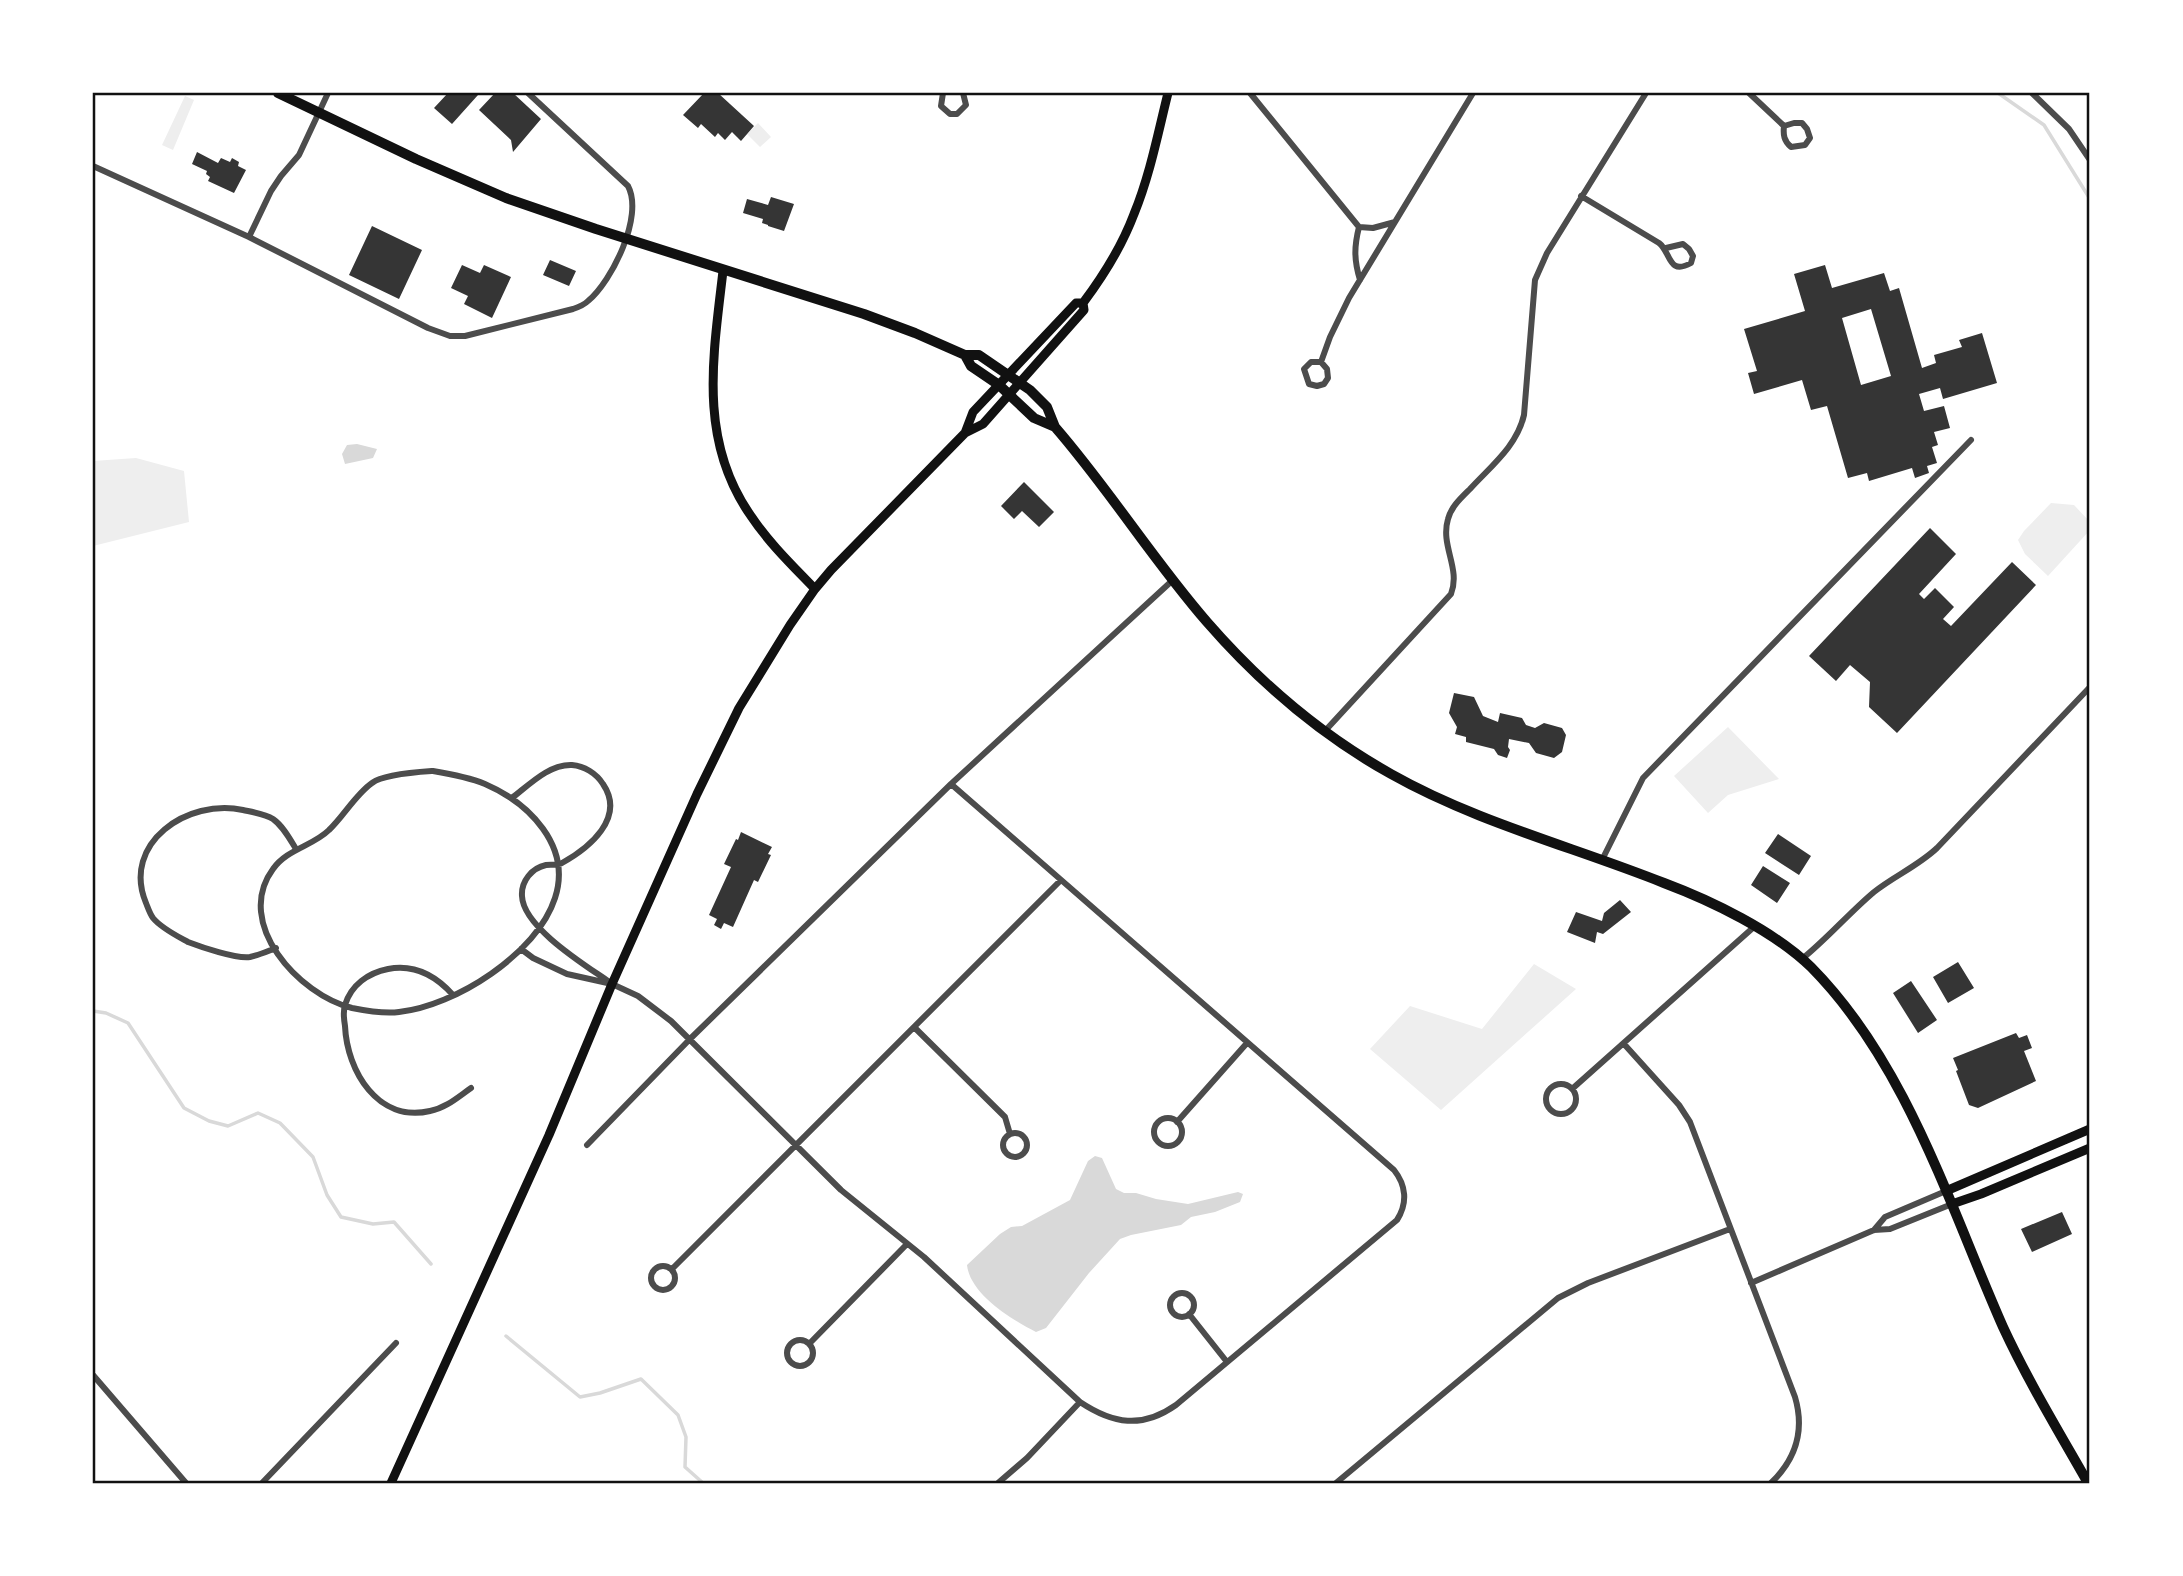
<svg xmlns="http://www.w3.org/2000/svg" width="2183" height="1576" viewBox="0 0 2183 1576" font-family="Roboto,sans-serif">
  <rect width="100%" height="100%" fill="#fff"/>
  <!-- green -->
  <path fill="#eee" d="M185,96L194,100L173,150L162,145Z
    M758,123L771,137L760,147L747,134Z
    M136,458L184,471L189,522L93,546V461Z
    M2051,503L2074,505L2090,522V530L2048,576L2025,554L2018,540L2024,531Z
    M1728,727L1779,779L1728,795L1708,813L1674,776Z
    M1534,964L1576,989L1441,1110L1370,1049L1410,1006L1482,1029Z"/>
  <!-- water -->
  <path fill="#d9d9d9" d="M357,444L377,449L373,458L345,464L342,454L347,445Z
    M1095,1156L1102,1158L1116,1189L1124,1193H1136L1156,1199L1188,1204L1238,1192L1243,1194L1240,1202L1215,1212L1191,1217L1181,1225L1131,1235L1120,1239L1089,1273L1046,1328L1036,1332C1012,1320 970,1294 967,1265L1000,1234L1011,1227L1022,1226L1070,1200L1088,1161Z"/>
  <g fill="none" stroke-linecap="round" stroke-linejoin="round">
    <!-- stream -->
    <path stroke="#d9d9d9" stroke-width="3.5" d="M1998,93L2044,125L2090,199
      M93,1011L106,1013L128,1023L184,1108L209,1121L228,1126L258,1113L280,1123L313,1157L327,1195L341,1217L373,1224L394,1222L431,1264
      M506,1336L580,1397L600,1393L641,1379L678,1415L686,1437L685,1467L703,1483"/>
  </g>
  <!-- building -->
  <path fill="#353535" fill-rule="evenodd" d="M448,93H476L478,95L452,124L434,108Z
    M495,93H513L541,119L513,152L511,140L479,110Z
    M704,93H718L754,126L741,141L732,132L725,140L718,133L715,137L701,124L698,128L683,115Z
    M197,152L218,163L221,158L230,162L232,158L239,162L238,166L246,170L234,193L208,181L210,177L206,174L207,171L192,164Z
    M771,197L794,204L784,231L768,226V225L762,223L763,219L743,213L747,199L768,205Z
    M372,226L422,250L399,299L349,275Z
    M550,260L576,271L569,286L543,275Z
    M462,265L480,273L484,265L511,277L492,318L464,304L468,296L451,288Z
    M1825,265L1832,288L1884,273L1890,291L1899,288L1922,368L1936,363L1934,355L1962,347L1959,340L1982,333L1997,383L1943,399L1940,388L1919,394L1924,411L1944,406L1950,428L1934,432L1938,445L1932,447L1937,463L1927,466L1929,473L1915,478L1912,468L1869,481L1867,473L1848,478L1827,406L1811,410L1802,380L1754,394L1748,373L1757,371L1744,329L1805,311L1794,274ZM1871,309L1891,376L1861,385L1842,318Z
    M1024,482L1054,512L1039,527L1022,511L1014,519L1001,506Z
    M1930,528L1956,554L1919,594L1924,599L1935,588L1954,607L1943,619L1951,626L2012,562L2036,585L1897,733L1869,707L1870,682L1850,665L1836,681L1809,656Z
    M1454,693L1474,697L1483,716L1498,722L1500,713L1522,718L1526,725L1535,728L1544,723L1562,728L1566,735L1562,752L1554,758L1536,753L1529,743L1509,739L1508,747L1510,750L1507,758L1498,755L1494,749L1466,742V737L1455,734L1457,727L1449,713Z
    M741,832L772,847L768,854L771,855L758,882L754,880L733,927L724,923L721,929L714,925L717,919L709,915L731,867L724,864L736,839L738,840Z
    M1778,834L1811,856L1799,875L1765,853Z
    M1763,866L1790,883L1777,903L1751,885Z
    M1620,900L1631,912L1603,934L1597,932L1595,943L1567,932L1576,912L1602,921L1604,913Z
    M1958,962L1974,988L1948,1003L1933,977Z
    M1911,981L1937,1020L1918,1033L1893,993Z
    M2016,1033L2019,1038L2027,1035L2032,1048L2024,1051L2036,1081L1978,1108L1969,1105L1956,1071L1958,1070L1953,1058Z
    M2062,1212L2072,1234L2032,1252L2021,1229Z"/>
  <g fill="none" stroke-linecap="round" stroke-linejoin="round">
    <!-- minor -->
    <path stroke="#4c4c4c" stroke-width="6" d="M943,93L941,106L950,114H957L966,105L963,93
      M1250,93L1359,227L1373,228L1395,222
      M1749,93L1784,126C1783,135 1784,141 1791,147L1805,145L1810,138L1807,129L1802,123H1794L1784,126
      M2032,93L2069,129L2090,160
      M93,166L249,237L428,328L450,336H465L573,309C579,307 584,305 588,301C612,281 644,216 628,186L528,93
      M1581,196L1659,243C1671,252 1668,276 1691,263L1693,256L1689,249L1683,244L1666,248
      M1359,227C1354,247 1354,260 1360,280
      M249,237L271,191L281,176L299,155L328,93
      M1321,362L1327,369L1328,378L1324,384L1317,386L1309,384L1304,369L1311,362H1321L1330,337L1349,298L1473,93
      M1324,732L1451,594C1461,568 1440,546 1448,519C1451,507 1461,498 1470,489C1491,466 1517,446 1524,415L1535,280L1547,253L1646,93
      M433,771C451,774 468,777 485,784C529,803 572,846 555,898C537,954 455,1006 399,1012C384,1014 367,1011 352,1008C299,995 233,923 273,869C287,849 313,846 329,830C343,817 356,794 372,783C384,774 418,772 433,771Z
      M512,798C529,785 549,764 572,765C584,766 596,773 603,784C626,818 589,848 562,863C557,866 552,864 546,865C532,868 521,881 522,896C523,927 585,965 608,981
      M1603,858L1643,778L1971,440
      M276,948C268,951 259,955 250,957C236,959 201,947 188,942C177,936 161,928 153,918C150,914 148,908 146,903C121,843 188,798 243,810C252,812 265,814 273,819C283,826 290,839 296,849
      M521,949L533,958L567,974L612,984L638,996L671,1021L841,1190L924,1257L1080,1402C1113,1424 1142,1429 1176,1405L1397,1220C1408,1203 1406,1185 1394,1170L951,784
      M1802,959C1828,938 1849,913 1874,892C1894,876 1918,866 1937,848L2090,687
      M453,995C436,976 414,964 388,969C368,973 351,985 345,1005C343,1011 344,1020 345,1026C347,1071 378,1123 430,1111C446,1108 458,1097 471,1088
      M914,1027L1005,1117L1010,1134
      M1624,1044L1679,1105L1690,1122L1795,1397C1805,1431 1796,1459 1771,1483
      M1546 1099a15 15 0 1 1 30 0a15 15 0 1 1-30 0Z
      M1572,1089L1755,926
      M1154 1132a14 14 0 1 1 28 0a14 14 0 1 1-28 0Z
      M1177,1122L1247,1043
      M1003 1145a12 12 0 1 1 24 0a12 12 0 1 1-24 0Z
      M587,1145L690,1039L951,784L1174,579
      M1874,1230L1885,1217L1946,1191
      M651 1278a12 12 0 1 1 24 0a12 12 0 1 1-24 0Z
      M672,1269L1061,880
      M1751,1283L1874,1230L1890,1229L1952,1204
      M1170 1305a12 12 0 1 1 24 0a12 12 0 1 1-24 0Z
      M1189,1314L1227,1362
      M787 1353a13 13 0 1 1 26 0a13 13 0 1 1-26 0Z
      M809,1344L907,1244
      M93,1375L186,1483
      M262,1483L396,1343
      M998,1483L1027,1458L1080,1402
      M1336,1483L1558,1298L1588,1283L1730,1229"/>
    <!-- secondary -->
    <path stroke="#111" stroke-width="9" d="M723,271C713,357 698,441 751,516C769,543 793,566 815,589
      M965,433L973,412L1076,303H1083
      M1946,1191L2090,1129
      M1952,1204L1981,1194L2090,1148
      M391,1483L549,1135L612,984L697,794L739,708L790,625L815,589L831,570L965,433L983,424L1084,310L1083,303C1104,275 1122,246 1134,214C1150,175 1158,133 1168,93"/>
    <!-- primary -->
    <path stroke="#111" stroke-width="10" d="M278,93L416,159L506,198L596,229L864,314L915,333L965,355H979L1030,390L1047,407L1055,427C1109,489 1153,560 1207,622C1260,683 1321,735 1391,774C1476,822 1574,847 1664,883C1712,901 1774,931 1811,967C1907,1064 1949,1205 2003,1327C2028,1381 2059,1432 2088,1483
      M965,355L971,366L999,385L1034,418L1055,427"/>
  </g>
  <!-- border -->
  <rect width="2183" height="1576" fill="none" stroke="#ffffff" stroke-width="189"/>
  <rect x="94" y="94" width="1994" height="1388" fill="none" stroke="#111" stroke-width="2.5"/>
</svg>
